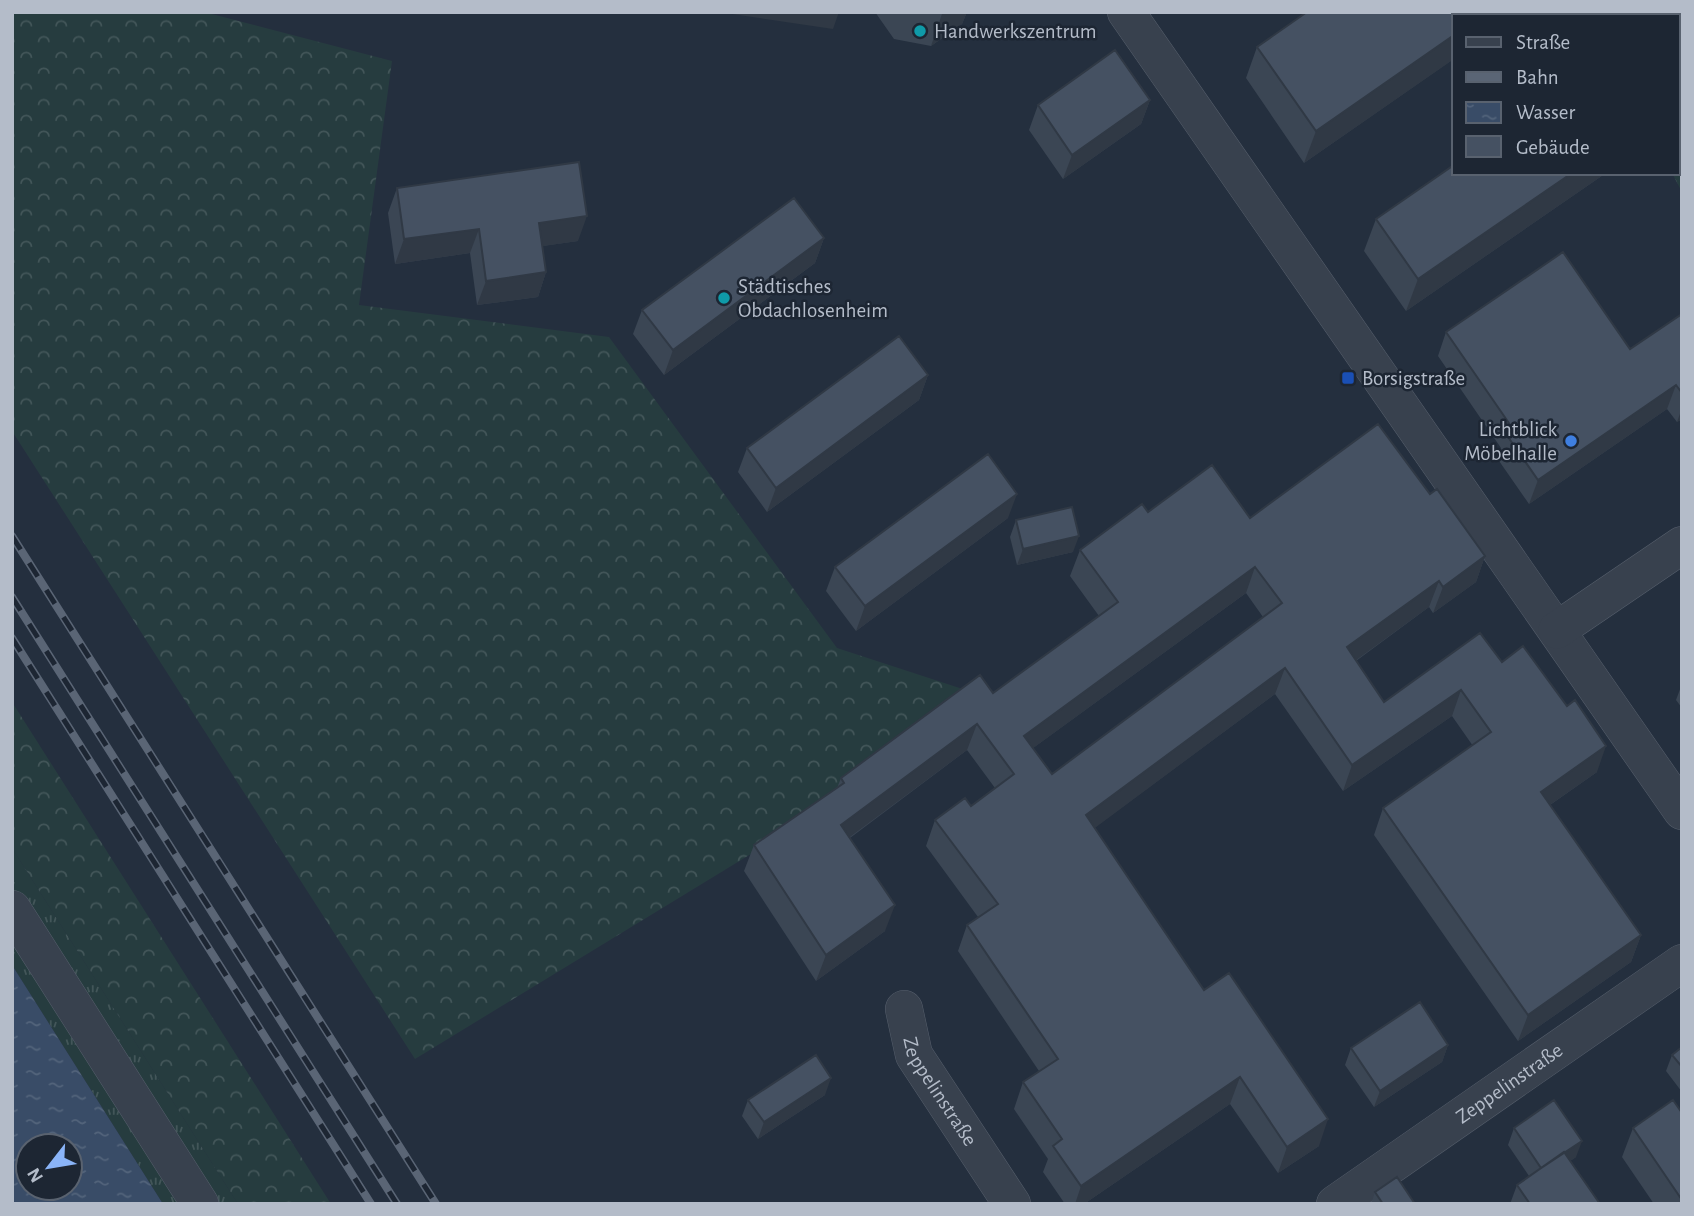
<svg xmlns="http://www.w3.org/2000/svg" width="1694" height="1216" viewBox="0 0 1694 1216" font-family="'Alegreya Sans',sans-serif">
  <defs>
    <pattern id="grass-tufts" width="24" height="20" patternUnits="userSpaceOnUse" patternTransform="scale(1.75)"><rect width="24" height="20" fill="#263c3f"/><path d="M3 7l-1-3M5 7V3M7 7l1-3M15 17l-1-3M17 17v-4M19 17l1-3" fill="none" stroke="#435659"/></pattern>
    <pattern id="forest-crowns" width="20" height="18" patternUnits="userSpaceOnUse" patternTransform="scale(1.75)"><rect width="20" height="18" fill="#263c3f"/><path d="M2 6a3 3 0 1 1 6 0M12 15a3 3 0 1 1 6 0" fill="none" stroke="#435659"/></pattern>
    <pattern id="water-ripples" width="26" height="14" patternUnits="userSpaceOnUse" patternTransform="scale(1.75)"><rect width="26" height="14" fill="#394c67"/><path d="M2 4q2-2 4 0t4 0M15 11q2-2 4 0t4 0" fill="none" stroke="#53647b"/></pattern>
  </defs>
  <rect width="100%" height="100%" fill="#242f3e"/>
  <!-- grass -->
  <path fill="url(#grass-tufts)" d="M12,848L238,1204H163L12,965Z"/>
  <!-- forest -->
  <path fill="url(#forest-crowns)" d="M12,12H204L392,61L359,305L609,337L837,648L981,695L831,805L415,1059L12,431Z
    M1584,12H1676L1678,16H1585Z
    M1678,16L1682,22V192L1672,173H1678Z
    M12,702L331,1204H238L12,848Z"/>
  <!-- water -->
  <path fill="url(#water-ripples)" fill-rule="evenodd" d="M12,965L163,1204H12ZM28,1146H70V1188H28Z"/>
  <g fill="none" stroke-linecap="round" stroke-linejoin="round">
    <!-- minor casing -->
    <g stroke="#565f6c" stroke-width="38">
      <g id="minor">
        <path d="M1126,12L1682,811"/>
        <path d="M1557,630L1682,545"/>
        <path d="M12,909L200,1204"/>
        <path id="s1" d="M904,1009L914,1055L1012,1204"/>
        <path id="s2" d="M1335,1204L1682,963"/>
      </g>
    </g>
    <!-- minor -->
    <use href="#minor" stroke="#38414e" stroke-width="37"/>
    <!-- rail casing -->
    <g stroke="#5a6575" stroke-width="8">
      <path id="rail" d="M12,536L436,1204
        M12,597L397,1204
        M12,638L371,1204"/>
    </g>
    <!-- rail -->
    <use href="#rail" stroke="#1d2633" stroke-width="5" stroke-dasharray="16" stroke-linecap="butt"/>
  </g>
  <!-- wall -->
  <path fill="#3b4654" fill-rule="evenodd" d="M875,12H967L962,24L931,46L894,39Z
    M1307,12H1521L1304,163L1246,78L1257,47Z
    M1150,100L1141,124L1063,179L1029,130L1038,105Z
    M1454,173H1606L1406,311L1364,251L1376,219Z
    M397,188L578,241L542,246L546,272L538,297L477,305L470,253L395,264L388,213Z
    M824,238L815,263L664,375L633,334L642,310Z
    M1682,314V419L1677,422L1667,409L1529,504L1497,458L1501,448L1438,356L1446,332L1630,349Z
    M928,375L919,400L767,512L738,472L747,448Z
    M1430,494L1485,556L1476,582L1433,613L1429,607L1356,661L1384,702L1502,662L1597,772L1550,805L1641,935L1631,962L1518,1041L1374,835L1383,808L1473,746L1452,716L1343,791L1275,694L1094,828L1204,990L1319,1146L1278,1173L1230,1104L1084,1204H1065L1043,1172L1048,1159L1014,1109L1023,1082L1039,1071L958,951L967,925L978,917L926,846L935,820L971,806L995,788L967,750L850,838L885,931L816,981L744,871L754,845L837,788L841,778L993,693L1099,616L1070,576L1080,550L1148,512L1250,518ZM1246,593L1263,617L1052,774L1033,748Z
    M1008,518L856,631L826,591L835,567Z
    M1016,520L1073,552L1017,565L1010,537Z
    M1682,684V708L1676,700Z
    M1448,1045L1442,1062L1374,1107L1345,1065L1351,1048Z
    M1682,1047V1092L1666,1071L1672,1055Z
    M825,1095L758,1139L742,1116L748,1100Z
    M1682,1113V1204H1654L1622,1157L1633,1128Z
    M1514,1128L1576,1157L1570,1161L1600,1204H1510L1517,1185L1529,1176L1508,1145Z
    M1375,1192L1415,1204H1371Z"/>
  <!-- shaded-wall -->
  <path fill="#303945" d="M719,12H839L833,29Z
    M945,12H967L962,24L931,46L942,14Z
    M1487,12H1521L1516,16H1482Z
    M1454,35V59L1304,163L1316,131Z
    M1150,100L1141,124L1063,179L1072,155Z
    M1572,173H1606L1406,311L1418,279Z
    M587,216L578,241L530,248L539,223Z
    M479,229L470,253L395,264L404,239Z
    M824,238L815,263L664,375L673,350Z
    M546,272L538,297L477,305L486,281Z
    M928,375L919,400L767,512L776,488Z
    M1676,385L1667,409L1529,504L1538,480Z
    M1682,408V419L1677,422Z
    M1017,494L1008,518L856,631L865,606Z
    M1079,536L1073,552L1017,565L1023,549Z
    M1485,556L1476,582L1433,613L1443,587Z
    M1255,567L1246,593L1014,762L1024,736Z
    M1439,581L1429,607L1337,674L1347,647Z
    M1285,668L1275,694L1076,842L1086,815Z
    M1461,690L1452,716L1343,791L1352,765Z
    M977,724L967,750L831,851L841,825Z
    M1606,746L1597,772L1531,818L1541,792Z
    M895,905L885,931L816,981L826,955Z
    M1641,935L1631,962L1518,1041L1528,1015Z
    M1448,1045L1442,1062L1374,1107L1380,1091Z
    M1240,1077L1230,1104L1084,1204H1075L1081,1186Z
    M831,1078L825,1095L758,1139L764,1122Z
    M1328,1119L1319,1146L1278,1173L1287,1147Z
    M1582,1141L1576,1157L1535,1185L1541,1168Z"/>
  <!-- building -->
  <path fill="#455162" stroke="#303945" stroke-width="2" fill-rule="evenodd" d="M1307,12H1487L1482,16H1454V35L1316,131L1257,47Z
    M1115,50L1150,100L1072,155L1038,105Z
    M579,162L587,216L539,223L546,272L486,281L479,229L404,239L397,188Z
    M1454,165V173H1572L1418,279L1376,219Z
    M794,198L824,238L673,350L642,310Z
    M1563,252L1630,349L1682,314V393L1676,385L1538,480L1506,434L1513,429L1446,332Z
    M899,336L928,375L776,488L747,448Z
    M1378,424L1430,494L1437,489L1485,556L1443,587L1439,581L1347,647L1384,702L1480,633L1502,662L1523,646L1567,706L1575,700L1606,746L1541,792L1641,935L1528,1015L1383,808L1491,732L1461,690L1352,765L1285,668L1086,815L1204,990L1229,973L1328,1119L1287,1147L1240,1077L1081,1186L1053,1146L1062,1139L1023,1082L1058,1059L967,925L998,904L935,820L965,798L971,806L1014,774L977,724L841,825L895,905L826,955L754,845L844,783L841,778L980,675L993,693L1118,602L1080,550L1142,504L1148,512L1212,465L1250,518ZM1255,567L1282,603L1052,774L1024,736Z
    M988,454L1017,494L865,606L835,567Z
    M1072,507L1079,536L1023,549L1016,520Z
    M1420,1002L1448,1045L1380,1091L1351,1048Z
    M1682,1047V1067L1672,1055Z
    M816,1055L831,1078L764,1122L748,1100Z
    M1554,1100L1582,1141L1541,1168L1514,1128Z
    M1673,1100L1682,1113V1200L1633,1128Z
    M1564,1152L1600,1204H1530L1517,1185Z
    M1397,1177L1415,1204H1383L1375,1192Z"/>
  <!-- markers -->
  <g fill="#0f9aa8" stroke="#1d2633" stroke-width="2.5">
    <circle cx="920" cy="31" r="7"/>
    <circle cx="724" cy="298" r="7"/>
  </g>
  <rect fill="#1a4fb4" stroke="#1d2633" stroke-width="2.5" x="1341" y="371" width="14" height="14" rx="3.5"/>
  <circle fill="#3f7fe0" stroke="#1d2633" stroke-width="2.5" cx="1571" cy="441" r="7"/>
  <g text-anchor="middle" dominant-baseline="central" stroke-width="5" stroke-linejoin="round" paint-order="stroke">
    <!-- poi labels -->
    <g font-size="21" fill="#b4bcc9" stroke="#1d2633" text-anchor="start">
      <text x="934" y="31">Handwerkszentrum</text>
      <text x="738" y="286">Städtisches<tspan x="738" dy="24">Obdachlosenheim</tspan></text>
      <text x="1362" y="378">Borsigstraße</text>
      <text x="1557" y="429" text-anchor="end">Lichtblick<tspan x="1557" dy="24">Möbelhalle</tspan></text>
    </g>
    <!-- street labels -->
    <g font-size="21" fill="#b4bcc9" stroke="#1d2633">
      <text stroke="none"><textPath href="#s2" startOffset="212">Zeppelinstraße</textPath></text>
      <text stroke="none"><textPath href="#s1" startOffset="91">Zeppelinstraße</textPath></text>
    </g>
  </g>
  <!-- border -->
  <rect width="1694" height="1216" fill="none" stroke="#b4bcc9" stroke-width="28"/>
  <!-- legend -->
  <rect x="1452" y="14" width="228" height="161" fill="#1d2633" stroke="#59626f" stroke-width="2"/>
  <rect x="1466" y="37" width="35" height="10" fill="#38414e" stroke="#59626f" stroke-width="2"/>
  <text x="1516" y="49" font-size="21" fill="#b4bcc9">Straße</text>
  <rect x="1466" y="72" width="35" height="10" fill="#5a6575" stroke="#59626f" stroke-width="2"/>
  <text x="1516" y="84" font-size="21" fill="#b4bcc9">Bahn</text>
  <rect x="1466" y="102" width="35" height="21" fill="url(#water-ripples)" stroke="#59626f" stroke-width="2"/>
  <text x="1516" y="119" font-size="21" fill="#b4bcc9">Wasser</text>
  <rect x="1466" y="136" width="35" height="21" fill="#455162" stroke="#59626f" stroke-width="2"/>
  <text x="1516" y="154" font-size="21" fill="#b4bcc9">Gebäude</text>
  <!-- north arrow -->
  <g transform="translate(49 1167) rotate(239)"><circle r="33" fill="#1d2633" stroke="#59626f" stroke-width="2"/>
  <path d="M0-5L12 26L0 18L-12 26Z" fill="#8ab4f8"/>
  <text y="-10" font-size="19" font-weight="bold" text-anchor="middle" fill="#b4bcc9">N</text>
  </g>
</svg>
